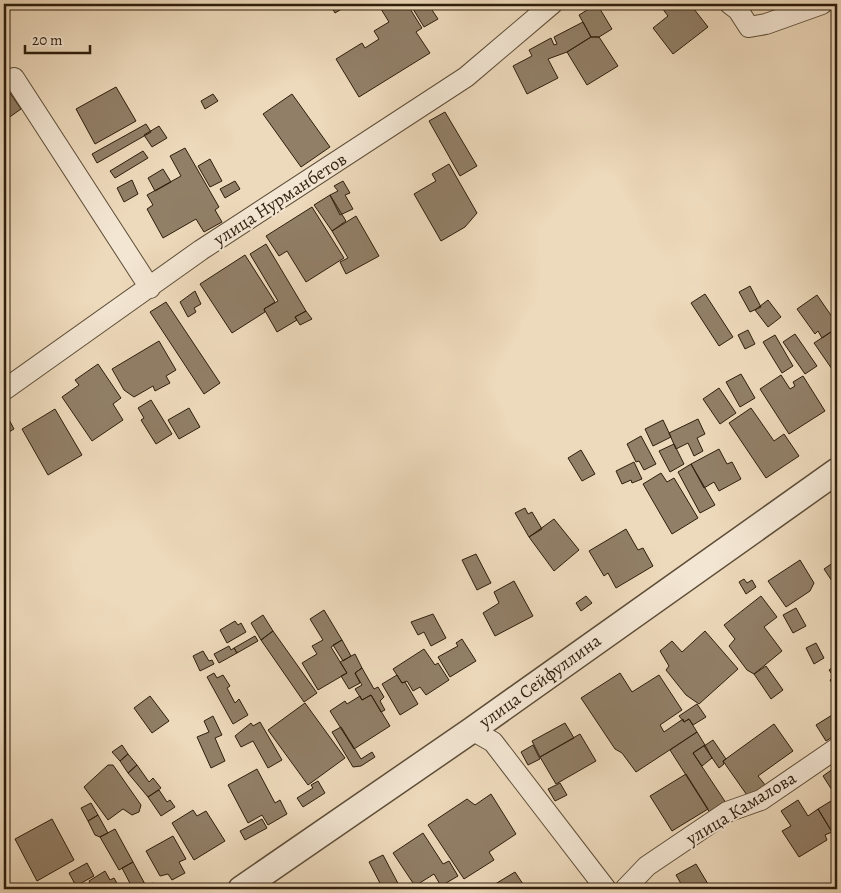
<svg xmlns="http://www.w3.org/2000/svg" width="841" height="893" viewBox="0 0 841 893" font-family="Alegreya,serif">
  <rect width="100%" height="100%" fill="#edd9bb"/>
  <filter id="stains"><feTurbulence type="fractalNoise" baseFrequency=".004" numOctaves="4"/><feColorMatrix values="0 0 0 0 .2 0 0 0 0 .09 0 0 0 0 .02 0 0 0 .5 -.17"/></filter>
  <radialGradient id="worn" r=".72"><stop offset=".6" stop-color="#630" stop-opacity="0"/><stop offset="1" stop-color="#630" stop-opacity=".3"/></radialGradient>
  <!-- building -->
  <path fill="#917f67" stroke="#2e1e0b" d="M330,4H350L335,13Z
    M390,4H407L422,28L416,32L430,53L359,97L336,59L362,43L365,48L379,39L374,31L389,22L381,9Z
    M410,4H428L438,19L424,27Z
    M597,4L612,29L599,37H591L579,15Z
    M667,4H690L708,27L673,54L653,28L668,16L662,8Z
    M583,22L591,37L567,52L548,59L558,78L527,94L513,66L532,56L529,50L551,38L554,45L557,44L554,37Z
    M591,37H599L618,66L587,85L567,52Z
    M116,87L136,121L95,144L76,109Z
    M10,93L21,109L4,121V97Z
    M213,94L218,101L205,109L201,101Z
    M292,94L330,147L301,167L263,114Z
    M445,112L477,166L460,176L429,121Z
    M146,124L151,132L97,163L92,154Z
    M159,126L167,138L152,147L144,135Z
    M185,148L219,207L215,210L222,222L204,232L196,219L163,238L147,209L153,205L147,195L181,176L170,156Z
    M143,151L148,158L115,178L110,171Z
    M210,159L222,181L210,187L198,166Z
    M449,164L477,213L465,227L441,241L414,194L436,181L432,174Z
    M163,169L171,182L155,191L148,178Z
    M132,180L138,194L124,202L117,188Z
    M235,181L240,189L225,198L220,189Z
    M343,181L350,193L345,195L353,209L340,215L330,195L338,191L334,186Z
    M330,195L346,221L332,231L314,205Z
    M312,207L344,258L306,282L287,251L279,256L266,236Z
    M356,216L379,256L346,274L340,262L348,258L332,231Z
    M266,244L306,311L295,317L297,320L277,332L264,309L278,301L250,254Z
    M245,255L275,302L264,309L265,312L232,333L200,284Z
    M750,286L761,307L750,312L739,292Z
    M195,291L201,304L194,308L196,312L188,317L180,302Z
    M705,294L733,337L719,346L691,303Z
    M817,295L837,324V328L822,338L818,331L815,334L797,309Z
    M768,300L781,317L768,327L755,310Z
    M166,302L220,383L204,394L150,312Z
    M306,311L312,319L300,325L295,317Z
    M837,328V370L834,372L814,343Z
    M748,330L755,344L745,349L738,335Z
    M795,334L817,366L805,374L783,342Z
    M775,335L793,366L782,373L763,342Z
    M159,341L176,370L166,376L170,383L155,391L153,386L134,397L124,390L112,369Z
    M98,364L121,398L113,404L123,420L92,441L62,397L79,385L75,380Z
    M741,374L755,398L740,407L726,382Z
    M781,375L790,389L795,386L793,382L803,376L825,411L789,434L760,389Z
    M719,388L736,413L720,424L703,399Z
    M151,400L172,434L156,444L141,420L144,418L138,408Z
    M189,408L200,427L179,439L168,420Z
    M751,408L774,441L784,434L799,456L766,478L729,423Z
    M55,409L82,455L48,475L22,429Z
    M6,414L14,429L4,435V416Z
    M698,419L705,434L697,438L703,451L694,456L688,443L676,449L669,433Z
    M663,420L671,437L653,446L645,429Z
    M641,436L656,464L644,470L639,461L636,462L627,444Z
    M674,444L684,464L670,472L659,451Z
    M719,449L727,464L732,462L741,479L719,491L714,482L704,488L691,464Z
    M581,450L595,474L582,481L568,458Z
    M634,462L642,479L632,483L631,480L622,484L616,471Z
    M691,464L715,505L700,513L678,472Z
    M661,473L667,482L674,478L698,518L672,534L643,484Z
    M525,508L528,514L532,512L542,529L529,537L515,513Z
    M554,519L579,550L554,571L529,537Z
    M626,529L638,550L643,548L653,566L616,588L608,573L604,576L589,551Z
    M476,554L491,583L477,590L462,560Z
    M800,560L814,583L810,591L786,607L768,581Z
    M837,560V577L832,581L824,569Z
    M744,579L747,583L752,580L756,587L746,594L739,582Z
    M514,581L533,616L495,636L483,613L499,603L494,592Z
    M586,596L592,603L581,611L576,603Z
    M761,596L777,617L764,627L782,651L754,674L747,670L729,646L735,639L724,625Z
    M796,608L806,626L793,633L783,615Z
    M324,610L342,640L331,647L347,673L318,690L302,663L317,654L312,646L323,640L310,619Z
    M433,614L446,638L431,646L424,632L418,635L411,622Z
    M263,615L273,631L261,640L251,623Z
    M235,621L238,625L241,623L246,632L227,643L220,630Z
    M273,631L317,693L304,702L261,640Z
    M705,631L738,669L699,704L686,695L666,670L669,666L660,651L672,641L682,652Z
    M255,636L258,641L237,653L234,648Z
    M462,639L476,661L450,677L438,657L458,646L456,643Z
    M342,640L351,656L343,661L333,645Z
    M816,643L824,658L814,664L806,648Z
    M229,646L231,650L234,648L237,653L219,663L214,654Z
    M424,649L435,665L438,663L449,680L426,695L420,687L413,691L407,681L402,683L393,669Z
    M203,651L209,661L212,660L214,664L200,671L193,656Z
    M355,654L362,668L355,673L360,683L349,689L341,676L347,673L340,662Z
    M837,664V691L830,680L834,677L829,670Z
    M766,666L783,690L771,699L754,674Z
    M362,668L374,689L378,687L384,697L380,701L385,710L381,712L371,695L362,700L355,689L362,685L355,673Z
    M214,673L217,678L223,675L230,686L227,688L235,703L239,699L248,715L233,724L207,677Z
    M620,673L632,692L659,675L682,710L660,725L664,732L683,719L684,722L689,719L697,732L636,772L622,753L615,749L581,698Z
    M397,675L402,683L405,682L418,704L400,715L382,684Z
    M371,695L390,726L354,749L330,711L345,701L347,704L360,696L362,700Z
    M150,696L169,721L152,733L134,708Z
    M305,703L345,758L308,785L268,730Z
    M697,704L706,717L693,725L689,719L684,722L679,716Z
    M837,712V734L826,741L816,725Z
    M213,716L222,735L215,738L225,761L211,768L197,737L209,732L204,721Z
    M260,722L282,760L268,768L253,741L241,747L235,736L251,723L253,726Z
    M565,723L574,738L540,757L532,741Z
    M774,724L793,751L758,776L766,786L749,798L723,761Z
    M341,727L361,759L372,752L375,757L361,766L353,767L332,732Z
    M697,732L705,745L693,753L728,806L712,816L670,750Z
    M580,734L596,761L556,784L540,757Z
    M713,740L726,759L723,761L724,764L719,768L704,746Z
    M122,745L128,754L120,761L112,752Z
    M533,745L540,759L528,765L521,752Z
    M705,745L712,758L702,766L693,753Z
    M128,754L137,765L128,773L120,761Z
    M108,765H113L141,805L139,812L132,815L123,809L108,820L84,787Z
    M137,765L149,782L153,778L161,788L148,797L128,773Z
    M837,766V798L823,776Z
    M257,769L275,803L280,800L287,814L268,825L262,815L248,823L228,785Z
    M686,774L708,809L672,831L650,796Z
    M318,781L325,793L303,807L297,798L313,788L311,785Z
    M560,783L567,795L555,801L548,789Z
    M159,790L167,802L170,800L175,807L161,816L148,797Z
    M491,794L516,834L489,852L494,860L464,879L428,825L467,799L475,805Z
    M798,800L808,816L818,809L832,832L825,835L827,840L799,857L782,831L791,826L781,811Z
    M831,801L837,811V829L832,832L818,809Z
    M91,803L98,815L88,821L81,808Z
    M193,810L197,816L206,811L225,841L194,860L172,823Z
    M98,815L108,833L100,837L95,835L88,821Z
    M52,819L74,860L37,881L15,839Z
    M262,819L267,828L245,840L240,831Z
    M115,829L133,862L119,870L100,837Z
    M423,833L443,864L449,861L458,876L441,886L434,874L415,886L393,853Z
    M173,836L186,859L179,862L185,873L172,880L168,874L160,876L146,851Z
    M383,855L401,889H383L369,862Z
    M133,862L146,886L153,883L157,889H133L122,868Z
    M87,863L94,876L76,886L69,873Z
    M696,864L711,889H684L676,875Z
    M105,871L110,880L114,878L120,889H90L92,888L89,881Z
    M515,872L525,887L522,889H487Z"/>
  <g fill="none" stroke-linecap="round" stroke-linejoin="round">
    <!-- minor casing -->
    <g stroke="#5e4d37" stroke-width="22">
      <path id="minor" d="M730,4L738,10L749,27L766,24L822,4
        M14,78L150,288
        M4,390L201,250L466,77L552,4
        M472,730L493,742L606,889
        M625,889L647,866L727,812L761,800L837,748"/>
    </g>
    <!-- tertiary casing -->
    <g stroke="#5e4d37" stroke-width="28">
      <path id="tertiary" d="M241,889L472,730L837,471"/>
    </g>
    <!-- minor -->
    <use href="#minor" stroke="#f3e6d3" stroke-width="20"/>
    <!-- tertiary -->
    <use href="#tertiary" stroke="#f3e6d3" stroke-width="25"/>
  </g>
  <g text-anchor="middle" dominant-baseline="central" stroke-width="4" stroke-linejoin="round" paint-order="stroke">
    <!-- street labels -->
    <g font-size="18" fill="#2e1e0b" stroke="#f3e6d3">
      <text transform="translate(280 199) rotate(-33)">улица Нурманбетов</text>
      <text transform="translate(540 681) rotate(-36)">улица Сейфуллина</text>
      <text transform="translate(741 808) rotate(-31)">улица Камалова</text>
    </g>
  </g>
  <!-- margin -->
  <rect width="841" height="893" fill="none" stroke="#edd9bb" stroke-width="20"/>
  <rect x="5" y="5" width="831" height="883" fill="none" stroke="#2e1e0b" stroke-width="2.5"/>
  <rect x="10" y="10" width="821" height="873" fill="none" stroke="#2e1e0b"/>
  <!-- scale -->
  <path d="M25 45v8h65v-8" fill="none" stroke="#2e1e0b" stroke-width="2.5"/>
  <text x="32" y="45" font-size="15" fill="#2e1e0b" stroke="#f3e6d3" stroke-width="4" paint-order="stroke">20 m</text>
  <rect width="100%" height="100%" filter="url(#stains)"/>
  <rect width="100%" height="100%" fill="url(#worn)"/>
</svg>
